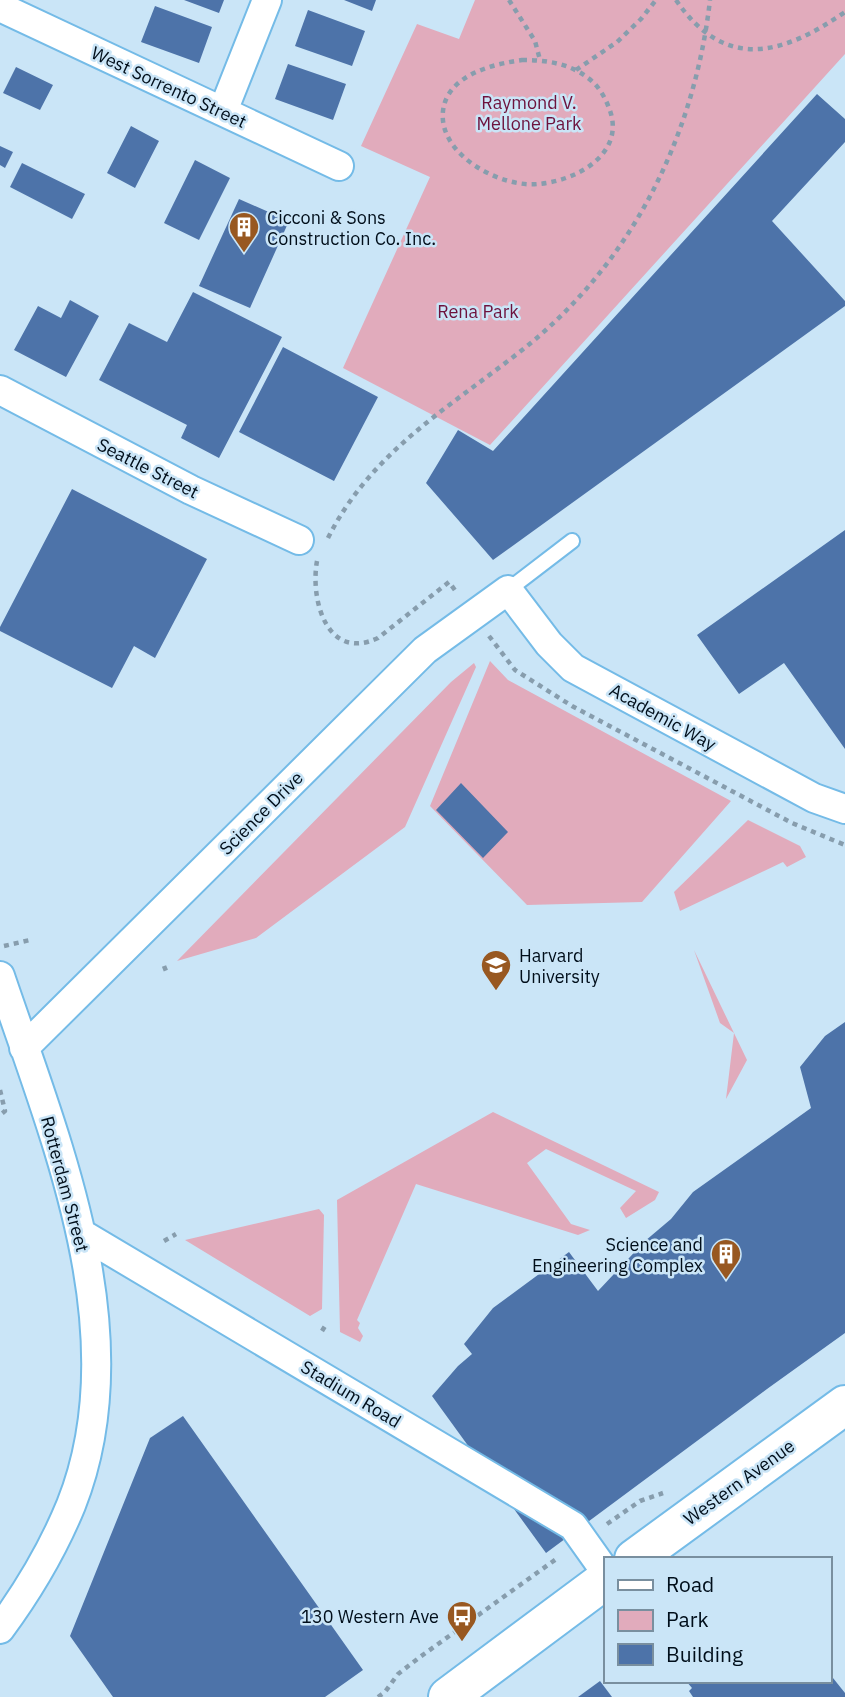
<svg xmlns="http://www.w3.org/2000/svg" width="845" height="1697" viewBox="0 0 845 1697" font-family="'IBM Plex Sans',sans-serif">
  <rect width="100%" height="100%" fill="#cae5f7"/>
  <!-- green -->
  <path fill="#e1abbc" d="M475,0H845V54L490,445L343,368L430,177L361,146L417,24L459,39Z
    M490,661L508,680L731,801L642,902L527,905L430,806Z
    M474,663L476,667L405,827L256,938L177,961L451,682Z
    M748,820L800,846L806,857L787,867L783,862L680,911L674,892Z
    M694,950L747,1060L726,1099L734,1033L720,1023Z
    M493,1112L659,1192L655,1200L626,1218L620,1208L636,1191L546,1149L527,1163L571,1224L590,1230L578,1235L416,1184L357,1320L360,1323L358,1328L363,1336L360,1342L340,1332L337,1200Z
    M319,1209L324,1215L322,1309L310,1316L185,1240Z"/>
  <!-- building -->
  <path fill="#4d73a9" d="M184,0H224L219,13Z
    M344,0H376L372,11Z
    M155,6L212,27L199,63L141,42Z
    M308,10L365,31L352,66L295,46Z
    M288,64L346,84L333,120L275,99Z
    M16,67L53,85L40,110L3,93Z
    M817,94L845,119V142L772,221L845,301V306L493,560L426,483L458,430L493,451Z
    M131,126L159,141L135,188L107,173Z
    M0,146L13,152L5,168L0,165Z
    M195,160L230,178L199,240L164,223Z
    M22,163L85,194L72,219L10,187Z
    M239,199L289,221L250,308L199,286Z
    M193,292L282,337L219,458L181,438L187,425L99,380L129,323L167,342Z
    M70,300L99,316L66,377L14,350L38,306L61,318Z
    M283,347L378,397L334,481L239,432Z
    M72,489L207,559L155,658L134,646L112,688L0,631V627Z
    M845,530V749L784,663L739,694L697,635Z
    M461,783L508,832L483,858L436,810Z
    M845,1022V1333L767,1389L546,1553L432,1396L458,1366L472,1354L464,1344L493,1308L569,1252L598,1291L645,1241L671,1219L693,1192L811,1108L800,1067L825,1036Z
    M183,1416L363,1670L325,1697H113L70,1636L150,1438Z
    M829,1673L845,1693V1697H693L689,1691L692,1688L686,1681H829Z
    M600,1681L612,1697H578Z"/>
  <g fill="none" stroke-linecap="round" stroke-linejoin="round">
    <!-- lane casing -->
    <g stroke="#74bbe7" stroke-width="18">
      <path id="lane" d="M508,590L572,541"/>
    </g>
    <!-- street casing -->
    <g stroke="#74bbe7" stroke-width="32">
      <path id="street" d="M0,7L339,166
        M223,111L267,0
        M0,390L191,490L299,540
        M0,976C55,1139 139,1334 71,1505C53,1549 28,1591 0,1629
        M24,1048L425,650L508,590L549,644L573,668L814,798L845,809
        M82,1234L573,1526L605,1571"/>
    </g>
    <!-- secondary casing -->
    <g stroke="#74bbe7" stroke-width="42">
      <path id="secondary" d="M634,1559L845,1405
        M448,1697L605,1580"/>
    </g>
    <!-- path -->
    <path stroke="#879dad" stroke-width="4.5" stroke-dasharray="5 5" stroke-linecap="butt" d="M509,0L535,41L540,60
      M676,0C725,72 783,55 845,12
      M522,60C545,60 569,63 588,78C598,85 605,97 609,108C627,153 577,181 538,184C501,188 438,155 443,111C447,75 493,64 522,60Z
      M576,70L617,42L641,19L656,0
      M328,538C370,454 445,410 517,354C629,268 694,140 710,0
      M317,561C310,600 327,662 378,638L449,582L457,593
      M489,636L515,670L572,706L792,823L845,845
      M4,946L30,940
      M164,966L166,971
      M0,1090L5,1111L0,1115
      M164,1241L176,1234
      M322,1331L327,1323
      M607,1524L640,1501L663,1493
      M378,1697L385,1692L398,1674L420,1657L559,1557"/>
    <!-- lane -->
    <use href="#lane" stroke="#fff" stroke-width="14"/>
    <!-- street -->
    <use href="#street" stroke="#fff" stroke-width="28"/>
    <!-- secondary -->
    <use href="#secondary" stroke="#fff" stroke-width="38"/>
  </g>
  <!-- icons -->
  <defs>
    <g id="building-pin" transform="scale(1.575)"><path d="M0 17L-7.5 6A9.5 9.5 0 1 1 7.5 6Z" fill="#985821" stroke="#cae5f7"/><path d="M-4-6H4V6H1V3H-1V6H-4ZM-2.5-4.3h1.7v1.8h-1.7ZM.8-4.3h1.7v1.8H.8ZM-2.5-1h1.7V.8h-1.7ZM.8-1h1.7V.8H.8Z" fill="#fff"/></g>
    <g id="university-pin" transform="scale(1.575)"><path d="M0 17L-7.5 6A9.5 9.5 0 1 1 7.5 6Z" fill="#985821" stroke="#cae5f7"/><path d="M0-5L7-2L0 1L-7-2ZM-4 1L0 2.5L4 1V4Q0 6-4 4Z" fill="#fff"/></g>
    <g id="bus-pin" transform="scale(1.575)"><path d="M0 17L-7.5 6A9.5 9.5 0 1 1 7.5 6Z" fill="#985821" stroke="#cae5f7"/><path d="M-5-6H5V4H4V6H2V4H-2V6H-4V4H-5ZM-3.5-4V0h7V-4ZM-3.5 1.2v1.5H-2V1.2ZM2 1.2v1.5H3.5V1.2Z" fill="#fff"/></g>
  </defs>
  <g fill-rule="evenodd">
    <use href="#building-pin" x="244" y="227"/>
    <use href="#university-pin" x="496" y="965"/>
    <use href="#building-pin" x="726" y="1254"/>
    <use href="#bus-pin" x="462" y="1616"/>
  </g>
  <g text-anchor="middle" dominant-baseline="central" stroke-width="5" stroke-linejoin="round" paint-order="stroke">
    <!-- street labels -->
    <g font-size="18" fill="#000e1a" stroke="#cae5f7">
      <text transform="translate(169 87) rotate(25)">West Sorrento Street</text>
      <text transform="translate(148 468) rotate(27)">Seattle Street</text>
      <text transform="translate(663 717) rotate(29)">Academic Way</text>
      <text transform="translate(261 813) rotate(-45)">Science Drive</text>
      <text transform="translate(65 1184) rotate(75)">Rotterdam Street</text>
      <text transform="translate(351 1394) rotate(31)">Stadium Road</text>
      <text transform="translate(739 1482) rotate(-36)">Western Avenue</text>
    </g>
    <!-- park labels -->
    <g font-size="18" fill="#6d123d" stroke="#cae5f7">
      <text x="529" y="102">Raymond V.<tspan x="529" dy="21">Mellone Park</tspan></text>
      <text x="478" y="311">Rena Park</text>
    </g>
    <!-- poi labels -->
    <g font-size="18" fill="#000e1a" stroke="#cae5f7" text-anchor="start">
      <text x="267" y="217">Cicconi &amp; Sons<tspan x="267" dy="21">Construction Co. Inc.</tspan></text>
      <text x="519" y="955">Harvard<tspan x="519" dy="21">University</tspan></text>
      <text x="703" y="1244" text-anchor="end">Science and<tspan x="703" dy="21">Engineering Complex</tspan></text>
      <text x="439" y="1616" text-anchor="end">130 Western Ave</text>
    </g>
  </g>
  <!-- legend -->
  <rect x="604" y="1557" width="228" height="126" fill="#cae5f7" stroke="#798f9f" stroke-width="2"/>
  <rect x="618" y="1580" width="35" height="10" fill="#ffffff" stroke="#798f9f" stroke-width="2"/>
  <text x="666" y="1592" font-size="21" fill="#000e1a">Road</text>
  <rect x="618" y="1610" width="35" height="21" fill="#e1abbc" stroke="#798f9f" stroke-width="2"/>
  <text x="666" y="1627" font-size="21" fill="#000e1a">Park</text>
  <rect x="618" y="1644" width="35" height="21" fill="#4d73a9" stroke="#798f9f" stroke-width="2"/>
  <text x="666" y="1662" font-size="21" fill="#000e1a">Building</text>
</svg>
